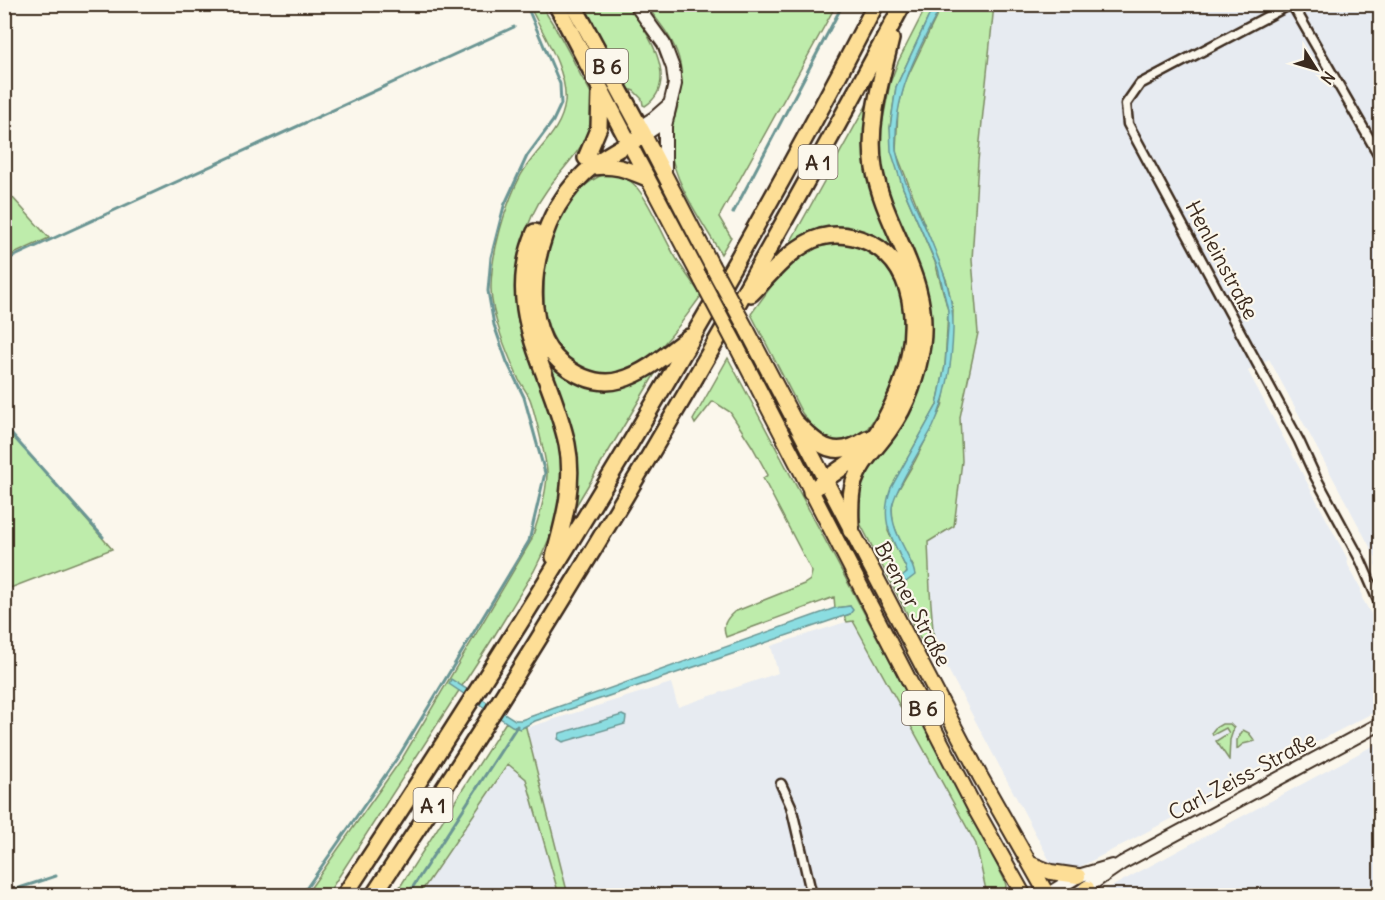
<svg xmlns="http://www.w3.org/2000/svg" width="1385" height="900" viewBox="0 0 1385 900" font-family="Delius,sans-serif">
  <rect width="100%" height="100%" fill="#fbf7ec"/>
  <filter id="ink" filterUnits="userSpaceOnUse"><feTurbulence type="fractalNoise" baseFrequency=".0167" numOctaves="2"/><feDisplacementMap in="SourceGraphic" scale="12" xChannelSelector="R" yChannelSelector="G"/><feConvolveMatrix kernelMatrix="1 2 1 2 8 2 1 2 1" color-interpolation-filters="sRGB"/></filter>
  <g filter="url(#ink)">
    <!-- built -->
    <path fill="#e7ebf1" d="M994,5H1380V574L1375,564L1376,558L1269,359L1248,371L1347,558L1348,565L1361,589L1362,598L1380,630V709L1076,869H1062L1051,863L934,643L933,635L928,541L954,526L962,461L960,417L978,333L972,260L978,161Z
      M852,620L976,844L987,895H568L526,728L671,683L678,707L778,673L771,646Z
      M1380,742V895H1096L1254,810Z
      M508,764L526,779L559,895L419,896Z"/>
    <!-- green -->
    <path fill="#beecab" stroke="#7c8b64" stroke-width="1.5" d="M529,5H541C556,28 569,51 581,76C585,83 592,92 593,100C598,139 567,161 547,190C524,221 515,264 517,302C519,339 535,373 548,406C574,472 565,510 534,571L493,638L327,895L305,896L403,757L531,541C538,520 546,497 547,475C548,465 534,410 530,399C527,392 522,386 519,380C508,355 491,316 491,288C491,254 505,205 521,175C535,150 562,132 565,102C568,71 542,32 529,5Z
      M581,5H627C646,29 682,82 645,106L643,105L642,99L634,91L626,88Z
      M646,5H836L719,217L731,237L721,254C703,223 673,182 670,146C669,131 675,118 678,105C689,59 673,40 646,5Z
      M927,5H934L896,87L890,128L903,188L935,262L948,310L945,366L937,405L891,488L888,531L906,568L907,572L901,582L913,566L905,553L893,523L892,507L894,497L915,461L942,407L950,362L953,310L947,282L896,152L898,109L905,82L942,5H994L978,161L972,260L978,333L960,417L962,461L954,526L928,542L930,591L934,643L925,648L861,525C856,506 858,493 865,474L929,311L922,276L892,203L880,161V135L890,83L898,62Z
      M866,106V169L903,260C882,240 854,220 824,231C811,235 798,244 786,250Z
      M607,173C614,174 623,175 629,180C649,195 663,239 678,261C685,273 694,284 701,296C686,316 664,349 643,362C597,390 556,363 545,314C543,307 544,298 544,291C543,246 561,190 607,173Z
      M4,188L49,238L5,258H4Z
      M847,242L883,259L904,299L903,352L895,380L883,406L865,432L839,443L821,438L802,413L751,314L786,266L810,248Z
      M542,351C562,379 591,397 627,386C638,383 649,373 659,367L574,509L578,474L573,440Z
      M728,358L965,802L1004,879L1006,885L1005,895H987L976,844L853,621L847,622L844,616L850,614V606L835,608L834,597L726,637C722,626 725,620 734,612L804,584L810,580L812,572L763,478L768,475L752,446L730,412L713,401L695,424L693,420Z
      M5,427L112,549L5,590H4Z
      M506,722L520,729L526,726V728L568,895H559L526,779L508,764L419,895L394,896Z
      M1222,724H1230L1234,728L1230,740L1229,760L1216,741L1229,733L1226,728L1213,735L1212,732L1215,728Z
      M1243,730L1249,733L1255,741L1243,744L1237,749V740Z"/>
    <!-- water -->
    <path fill="#8bdde1" stroke="#6b9593" stroke-width="1.5" d="M934,5H942C920,46 896,89 896,136C896,142 895,149 897,154C904,184 920,214 932,243C944,272 954,298 953,330C952,363 947,397 933,427C924,444 893,492 892,508C891,534 911,553 915,575L902,585L899,579L907,573L906,568C892,539 879,521 891,488L937,405L945,366L948,328V310L938,268L903,188L891,151L890,128L896,87Z
      M850,606L853,610L850,614L535,721L520,729L512,726L449,684L451,679L515,720H521L835,608Z
      M622,715L626,717L625,724L563,742L558,739L560,733Z"/>
    <g fill="none" stroke-linecap="round" stroke-linejoin="round">
      <!-- stream -->
      <path stroke="#6b9593" stroke-width="3" d="M733,213L843,4
        M4,261L514,27
        M4,426L103,537
        M4,893L56,876
        M301,896L400,754L529,541L545,473L524,397L507,362L494,325L488,291L491,257L504,206L527,156L553,121L561,104L560,84L526,4
        M407,896L517,726"/>
      <!-- street casing -->
      <g stroke="#3b2a1e" stroke-width="13">
        <path id="street" d="M1291,4L1140,84L1126,104L1128,124L1299,441L1315,476L1360,559L1380,605
          M1292,4L1380,157
          M781,784L791,806L812,896"/>
      </g>
      <!-- secondary casing -->
      <g stroke="#3b2a1e" stroke-width="16">
        <path id="secondary" d="M635,4L664,44L673,68L675,84L665,126V174
          M640,127L654,118L670,104
          M644,135L659,125L668,115
          M1045,896L1078,876L1112,866
          M1074,896L1122,863L1380,724"/>
      </g>
      <!-- primary casing -->
      <g stroke="#3b2a1e" stroke-width="18">
        <path id="primary" d="M644,135L711,264
          M629,143L702,281
          M747,330L980,776L1048,896
          M737,347L977,812L1024,896
          M1031,864L1051,872L1078,876
          M1082,896L1087,888"/>
      </g>
      <!-- highway casing -->
      <g stroke="#3b2a1e" stroke-width="20">
        <path id="highway" d="M556,4L629,143
          M573,4L644,135C607,154 580,169 558,206C530,253 518,338 572,371C586,380 604,385 620,380C646,373 668,353 689,337
          M586,158L599,127L600,92
          M592,167C615,164 626,169 647,178
          M535,232C501,312 551,369 567,444C575,483 564,520 554,557
          M751,294C771,274 793,245 821,237C837,233 855,236 870,243C924,271 918,347 897,395C888,415 875,441 858,456C842,469 826,477 811,492
          M793,420C818,444 833,462 867,439
          M851,531C851,515 849,497 854,482C861,461 878,447 890,429C907,406 918,374 922,345C931,276 885,231 874,168C867,124 881,81 891,39
          M344,896C534,609 718,310 876,4
          M373,896C566,608 740,309 903,4"/>
      </g>
      <!-- street -->
      <use href="#street" stroke="#fbf7ec" stroke-width="8"/>
      <!-- secondary -->
      <use href="#secondary" stroke="#fbf7ec" stroke-width="12"/>
      <!-- primary -->
      <use href="#primary" stroke="#fdde96" stroke-width="14"/>
      <!-- highway -->
      <use href="#highway" stroke="#fdde96" stroke-width="15"/>
      <!-- primary-bridge casing -->
      <g stroke="#3b2a1e" stroke-width="18" stroke-linecap="butt">
        <path id="primary-bridge" d="M711,264L747,330
          M702,281L737,347"/>
      </g>
      <!-- primary-bridge -->
      <use href="#primary-bridge" stroke="#fdde96" stroke-width="14"/>
    </g>
  </g>
  <g text-anchor="middle" dominant-baseline="central" stroke-width="4.5" stroke-linejoin="round" paint-order="stroke">
    <!-- shield labels -->
    <g fill="#fbf7ec" stroke="#75685c" stroke-width="1.5">
      <rect x="586" y="49" width="42" height="34" rx="4.5"/>
      <rect x="798.5" y="145" width="39" height="34" rx="4.5"/>
      <rect x="902" y="691" width="42" height="34" rx="4.5"/>
      <rect x="413.5" y="788" width="39" height="34" rx="4.5"/>
    </g>
    <g font-size="20" font-weight="bold" fill="#3b2a1e">
      <text x="607" y="66">B 6</text>
      <text x="818" y="162">A 1</text>
      <text x="923" y="708">B 6</text>
      <text x="433" y="805">A 1</text>
    </g>
    <!-- street labels -->
    <g font-size="21" fill="#3b2a1e" stroke="#fbf7ec">
      <text transform="translate(1222 260) rotate(62)">Henleinstraße</text>
      <text transform="translate(913 604) rotate(62)">Bremer Straße</text>
      <text transform="translate(1242 776) rotate(-28)">Carl-Zeiss-Straße</text>
    </g>
  </g>
  <!-- margin -->
  <rect width="1385" height="900" fill="none" stroke="#fbf7ec" stroke-width="24"/>
  <rect x="12" y="12" width="1361" height="876" fill="none" stroke="#3b2a1e" stroke-width="2" filter="url(#ink)"/>
  <!-- north arrow -->
  <g transform="translate(1316 69) rotate(127)" stroke="#fbf7ec" stroke-width="4.5" paint-order="stroke">
  <path d="M0-4.5L10 22L0 15L-10 22Z" fill="#3b2a1e"/>
  <text y="-9" font-size="16" font-weight="bold" text-anchor="middle" fill="#3b2a1e">N</text>
  </g>
</svg>
